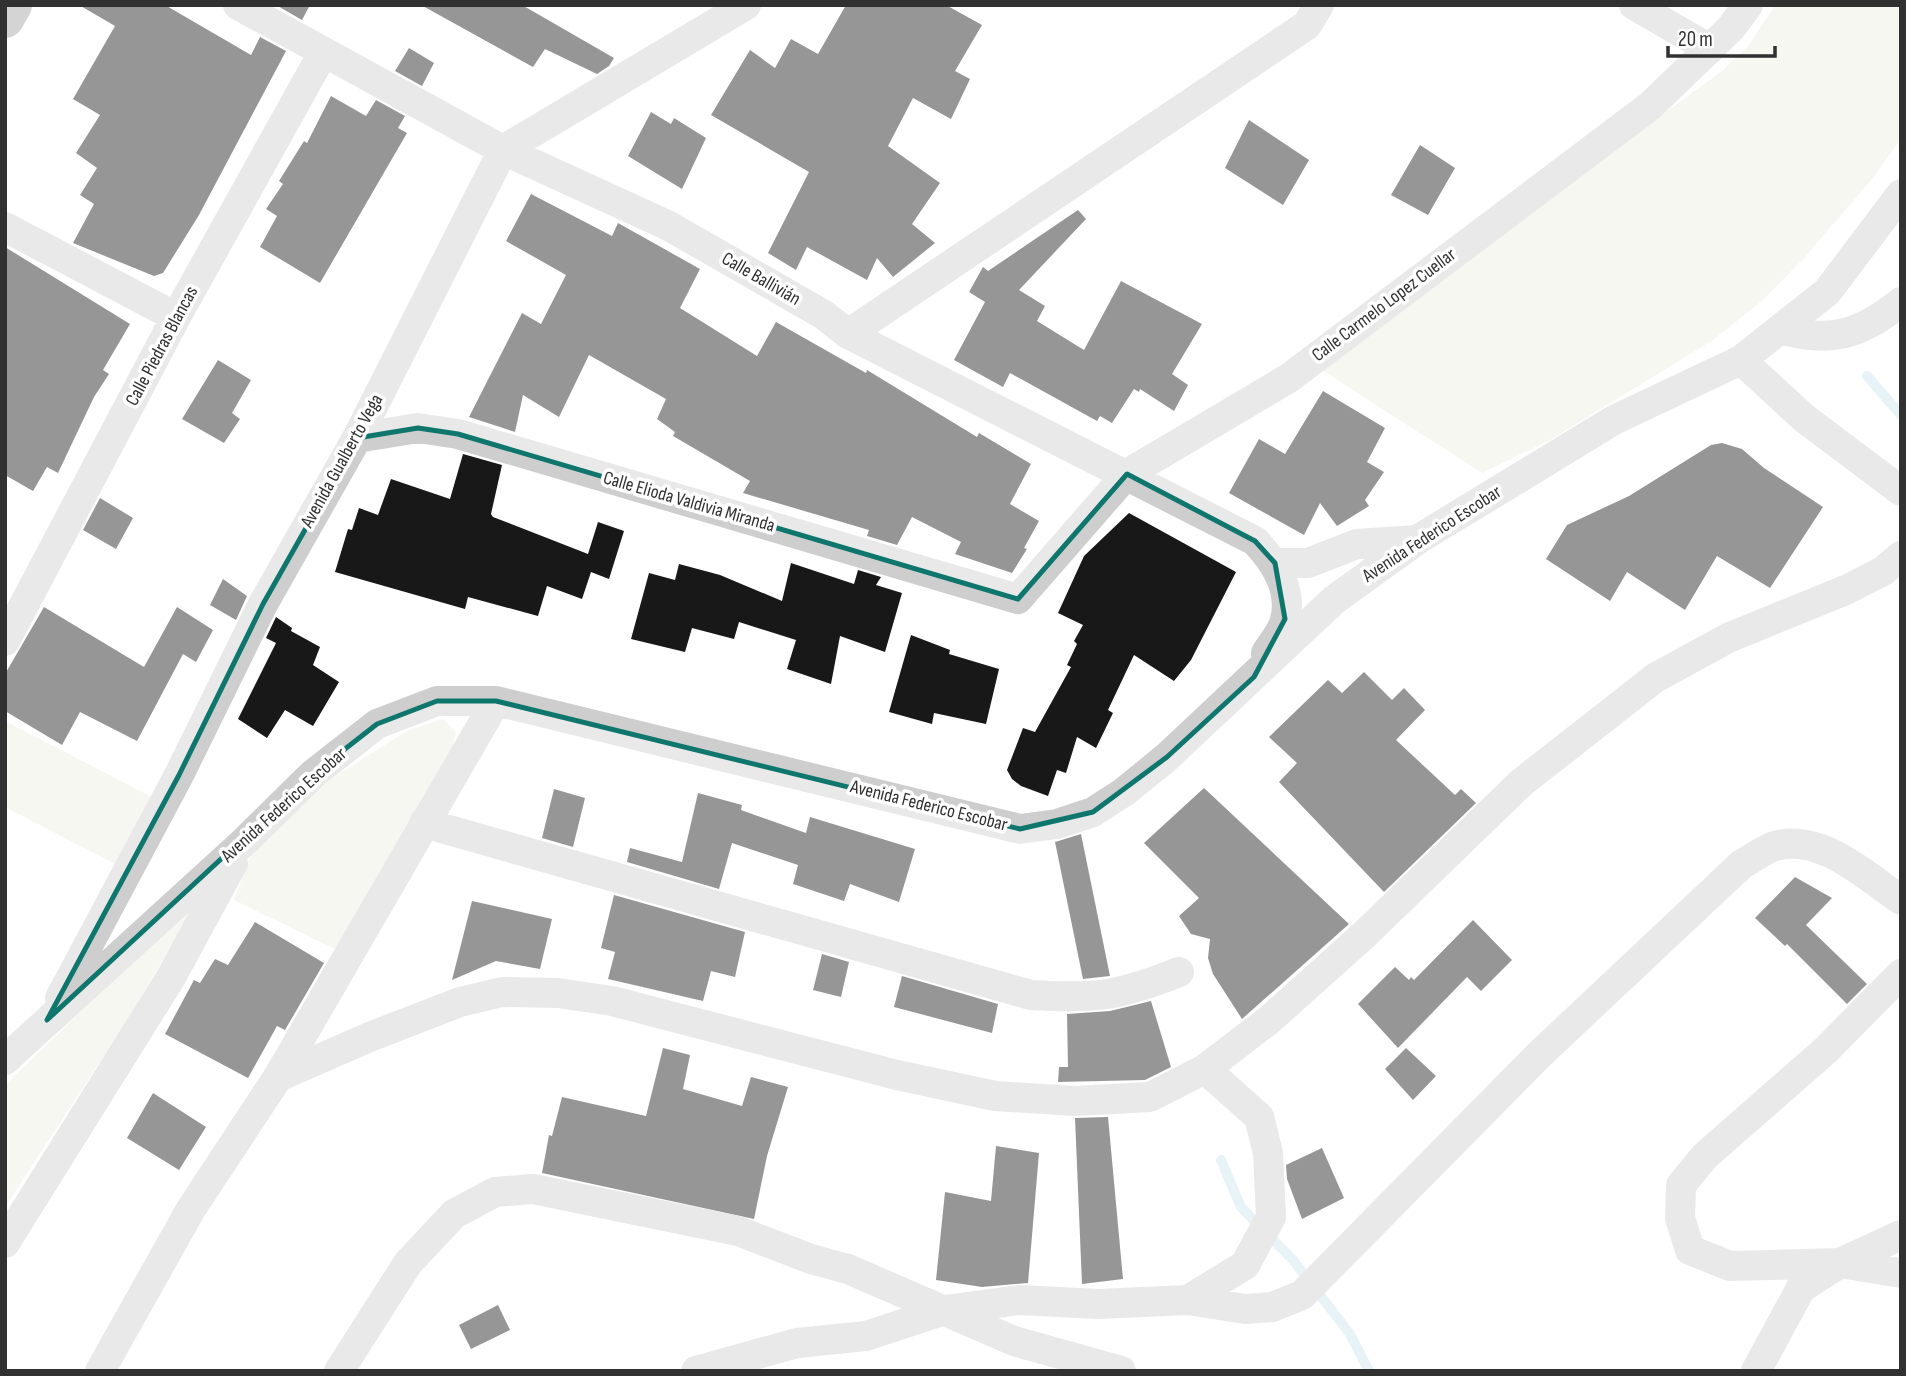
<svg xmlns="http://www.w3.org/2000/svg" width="1906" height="1376" viewBox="0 0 1906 1376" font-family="'Sofia Sans Condensed',sans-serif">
  <rect width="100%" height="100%" fill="#fff"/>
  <!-- green -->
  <path fill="#e9eede" d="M1775,5H1901V139L1872,179L1804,258L1763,300L1713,340L1550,440L1482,473L1317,367L1722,71L1749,45Z
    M443,719L456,732L451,755L337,950L234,900L251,855L326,782L407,731Z
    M5,721L152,797L117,865L5,807Z
    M201,895L126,1022L5,1207V1085Z"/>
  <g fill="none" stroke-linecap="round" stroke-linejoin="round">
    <!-- stream -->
    <path stroke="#cae5ee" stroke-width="10" d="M1867,376L1901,415
      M1221,1160L1241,1207L1293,1260L1350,1334L1369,1371"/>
  </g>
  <!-- building -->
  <path fill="#181818" d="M79,5H165L251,55L260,37L286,51L199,215L163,273L154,276L73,243L94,204L80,195L97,168L76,153L100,115L73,99L115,26Z
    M276,5H310L302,20Z
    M421,5H522L614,58L609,66L597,74L545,49L533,67Z
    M846,5H946L982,25L955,71L970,79L951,119L913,98L888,146L940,183L912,224L935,243L893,277L877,258L867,280L807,247L796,270L768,253L809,172L711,115L750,50L775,68L791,39L818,54Z
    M409,48L434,63L422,86L395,71Z
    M331,96L366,116L376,100L405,116L398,128L407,133L320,283L260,247L277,216L266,209L283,184L279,181L304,141L307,143Z
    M651,112L671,124L674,118L706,138L682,189L628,156Z
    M1249,120L1309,160L1283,205L1225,168Z
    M1420,145L1455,168L1428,215L1391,195Z
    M531,194L612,236L618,223L700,269L680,308L757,356L776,322L866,373L867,370L977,437L979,433L1031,464L1010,504L1039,521L1024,548L1027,549L1012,573L955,554L961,542L912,517L897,545L867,536L869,530L743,493L750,481L673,436L675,432L657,419L666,399L589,355L559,417L523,395L515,432L469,417L522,313L541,324L566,275L506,241Z
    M1078,210L1086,219L1019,290L1045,306L1037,321L1084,350L1121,281L1202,324L1172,374L1188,385L1174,411L1140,389L1139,392L1134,389L1112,423L1100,416L1097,421L1010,373L1003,387L954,360L985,302L969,292L983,267L988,271Z
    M5,247L130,324L103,370L109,374L94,397L58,473L47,467L33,491L5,475Z
    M218,360L251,380L232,413L240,419L224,443L182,419Z
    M1323,391L1385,428L1367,462L1384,472L1365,500L1369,506L1337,526L1320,503L1304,535L1229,493L1259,439L1285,454Z
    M1722,443L1742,449L1764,468L1823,507L1770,588L1717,556L1685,610L1627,572L1610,601L1546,559L1567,525L1629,496L1711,445Z
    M463,454L502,465L491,514L493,517L588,554L598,522L624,531L609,579L591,572L582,599L547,586L538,616L468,597L465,609L335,572L348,529L352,530L359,508L378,515L391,479L450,499Z
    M100,498L133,518L116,549L83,530Z
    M1129,513L1236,572L1191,660L1174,681L1134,655L1108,710L1113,713L1096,748L1077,737L1066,773L1057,770L1048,796L1021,786L1012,779L1007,770L1023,728L1035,732L1071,667L1067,665L1077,644L1074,641L1083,625L1058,613L1084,556Z
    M791,563L854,584L858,570L881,577L876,585L902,593L885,652L840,636L831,684L787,669L796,640L739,622L734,639L692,628L685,652L631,639L649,573L675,580L679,564L720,575L782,601Z
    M223,579L247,596L236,620L210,605Z
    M44,607L144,667L177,607L213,630L196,662L183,654L137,741L80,712L62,745L5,711V674Z
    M276,617L292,628L291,631L320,647L313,665L339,682L313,726L285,710L267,738L238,719L276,643L266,638Z
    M911,635L950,650L949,654L999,669L986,724L934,713L932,724L889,712Z
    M1364,672L1392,700L1404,688L1425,710L1396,740L1455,795L1461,789L1476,803L1384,892L1279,782L1297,763L1269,737L1328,680L1342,693Z
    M1204,788L1349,924L1242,1019L1213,974L1208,958L1210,939L1191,934L1179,916L1199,898L1144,843Z
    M554,789L585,798L573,847L542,838Z
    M698,793L742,805L741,810L806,833L810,817L915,849L899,902L850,884L844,901L793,884L798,865L732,843L719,889L627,862L630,848L682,862Z
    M1081,834L1110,976L1083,979L1055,842Z
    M1795,877L1832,898L1806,925L1867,984L1847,1004L1787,944L1785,946L1755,918Z
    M614,895L745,932L735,977L711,971L703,1001L608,979L615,952L601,948Z
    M472,901L552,919L540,969L496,961L452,980Z
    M1473,920L1512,960L1481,991L1467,977L1398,1048L1358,1004L1395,967L1409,980L1411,977L1414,980Z
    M255,922L324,963L285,1030L277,1026L248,1078L165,1034L194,980L200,983L215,959L228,965Z
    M822,954L849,962L841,997L813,990Z
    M902,976L998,1004L992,1033L894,1007Z
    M1151,1001L1171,1067L1145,1080L1058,1082L1059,1067H1068L1067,1014L1110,1011Z
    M663,1048L690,1055L683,1089L742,1106L751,1077L788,1087L767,1156L754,1219L542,1173L549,1135L552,1136L562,1097L646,1116Z
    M1406,1048L1436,1076L1413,1100L1385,1069Z
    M153,1093L206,1127L179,1170L127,1138Z
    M1108,1117L1123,1279L1082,1284L1075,1118Z
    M996,1146L1039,1153L1028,1283L982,1287L936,1280L945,1192L991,1201Z
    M1322,1148L1344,1198L1302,1219L1287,1179L1286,1165Z
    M498,1305L510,1330L471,1349L459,1325Z"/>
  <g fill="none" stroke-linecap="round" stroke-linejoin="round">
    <!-- minor -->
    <path stroke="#cecece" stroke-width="30" d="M238,5L503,150L669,226L824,315L848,334L1255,541C1274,561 1293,589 1285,620C1283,631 1272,643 1266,653
      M1634,5L1710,49
      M5,227L176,317
      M1781,329C1830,344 1861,334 1901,302
      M848,334L1307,25L1319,5
      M1741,360L1804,418L1901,491
      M357,438L418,428L458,434L1018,599L1127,474L1289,378L1650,106L1731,28L1748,5
      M1275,563H1308L1357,544L1417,540
      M5,641L176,317L323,53
      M424,823L1031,995C1096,999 1119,996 1179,972
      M1901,974L1826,1050L1705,1156L1681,1185L1680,1218L1690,1250L1730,1266L1840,1263L1901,1235
      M60,998L179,775L263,604L357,438L503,150L746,5
      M5,1060L245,841L313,774L377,724L437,701H496L1020,829L1057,824L1093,812L1124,792L1167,757L1334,600L1417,540L1614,420L1741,360L1827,292L1901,194
      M278,1077L496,701
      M5,1243L170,979L233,863
      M1188,1300L1245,1265L1271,1217L1268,1153L1259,1117L1205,1069
      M100,1371L191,1209L278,1077L372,1036L460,1002L502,992L558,993L612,1001L897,1075L995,1096L1075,1101L1150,1097L1205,1069L1269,1020L1365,934L1521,783L1655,678L1728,638L1848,589L1883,571L1901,556
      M339,1371L408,1263L454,1214L495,1192L533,1189L738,1231L811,1259L848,1269L1014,1341L1121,1371
      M696,1371L797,1343L866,1336L945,1310L1019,1300L1098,1304L1188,1300L1245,1309L1272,1307L1302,1295L1541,1053L1742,864C1752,859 1764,849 1775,846C1821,833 1866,876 1901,900
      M1756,1371L1801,1288L1840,1263L1901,1273"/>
    <!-- trunk -->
    <path stroke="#a0a0a0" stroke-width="38" d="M5,19L13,5"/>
  </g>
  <!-- marked area -->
  <path d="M0 0H1906V1376H0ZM418,428L458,434L1018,599L1127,474L1255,541L1275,563L1285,619L1254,677L1167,757L1093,812L1020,829L496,701H437L377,724L313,774L47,1020L179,775L263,604L357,438Z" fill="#fff" fill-opacity=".55" fill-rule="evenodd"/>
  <path fill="none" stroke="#0f766e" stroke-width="5" stroke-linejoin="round" d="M418,428L458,434L1018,599L1127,474L1255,541L1275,563L1285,619L1254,677L1167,757L1093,812L1020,829L496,701H437L377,724L313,774L47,1020L179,775L263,604L357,438Z"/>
  <g text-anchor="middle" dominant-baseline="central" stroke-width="7" stroke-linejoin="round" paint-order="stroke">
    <!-- street labels -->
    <g font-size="19" fill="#313131" stroke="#fff">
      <text transform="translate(761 279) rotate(30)">Calle Ballivián</text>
      <text transform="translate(1384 305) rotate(-37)">Calle Carmelo Lopez Cuellar</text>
      <text transform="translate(162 346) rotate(-62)">Calle Piedras Blancas</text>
      <text transform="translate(342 461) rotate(-61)">Avenida Gualberto Vega</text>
      <text transform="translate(689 502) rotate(16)">Calle Elioda Valdivia Miranda</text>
      <text transform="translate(1432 534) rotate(-33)">Avenida Federico Escobar</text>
      <text transform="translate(284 805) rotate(-42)">Avenida Federico Escobar</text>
      <text transform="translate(929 806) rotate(14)">Avenida Federico Escobar</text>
    </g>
  </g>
  <!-- border -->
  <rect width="1906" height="1376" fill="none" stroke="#313131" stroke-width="14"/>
  <!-- scale -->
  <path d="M1668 46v10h107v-10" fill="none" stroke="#313131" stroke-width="3.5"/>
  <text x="1678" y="46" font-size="21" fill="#313131" stroke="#ffffff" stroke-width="5" paint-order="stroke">20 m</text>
</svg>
